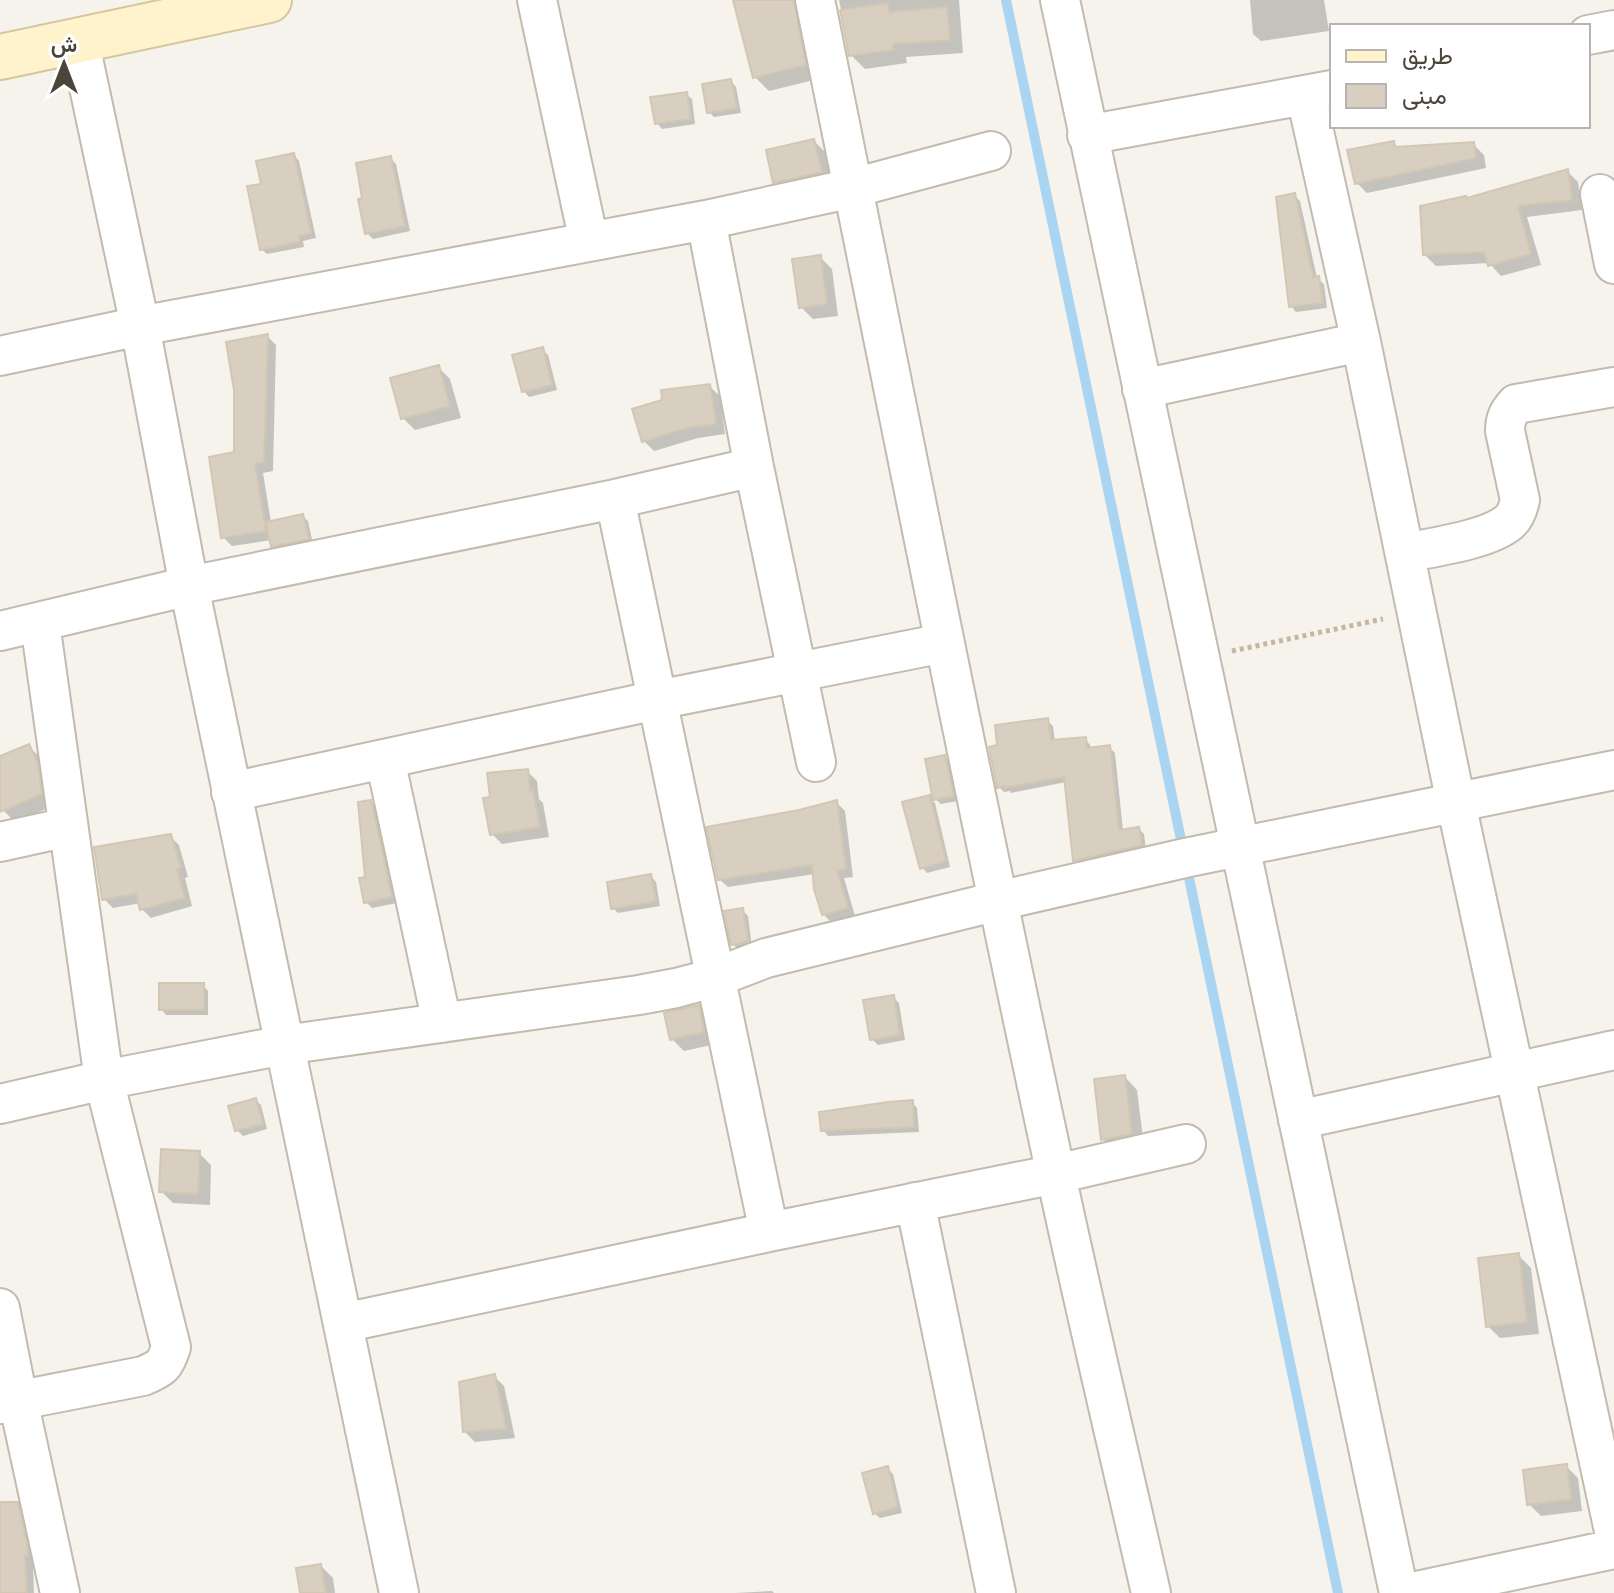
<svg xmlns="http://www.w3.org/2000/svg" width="1614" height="1593" viewBox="0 0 1614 1593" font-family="'DM Sans',Vazirmatn,sans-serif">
  <rect width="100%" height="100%" fill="#f6f3ec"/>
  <!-- shadow -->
  <path fill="#0003" d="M735,0H812L818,79L769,91L755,77Z
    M839,0H959L963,53L906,57L907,63L865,69L851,55Z
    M1250,0H1324L1329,31L1261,41L1253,34Z
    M731,81L736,87L741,113L714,117L709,112Z
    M686,94L692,99L695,124L662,129L657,123Z
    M814,141L826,153L833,184L787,194L775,182Z
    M1393,143L1399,148L1473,144L1484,155L1486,168L1367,193L1357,183Z
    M294,155L299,161L316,238L303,241L304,247L267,254L261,249L264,186Z
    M390,158L396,164L410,231L373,239L367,233Z
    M1567,171L1578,182L1582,210L1527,217L1541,265L1501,276L1489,263L1436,266L1424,254L1468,200Z
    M1294,196L1300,201L1317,278L1324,284L1327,308L1296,312L1291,306Z
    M820,257L832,269L838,316L813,319L801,307Z
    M267,336L276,345L273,471L263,473L271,522L302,516L308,521L313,544L279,551L273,546L272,540L232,546L223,537L236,454Z
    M542,349L548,355L557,390L529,397L524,391Z
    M438,367L450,379L461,418L415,430L403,418Z
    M709,386L720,396L725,434L698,438L654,451L644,441Z
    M1047,720L1053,726L1055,742L1085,739L1090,745L1091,750L1110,748L1115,753L1123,831L1139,829L1144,834L1146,851L1080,865L1075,860L1066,782L1011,793L1010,791L1004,792L999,787Z
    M28,746L41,758L53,806L15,822L3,810L0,803V758Z
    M945,757L950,763L958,801L941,804L935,799Z
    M527,771L537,781L539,799L543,803L549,837L502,844L492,834V799Z
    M929,797L935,803L950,867L927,873L922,867Z
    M371,802L376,808L397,903L372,908L366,902Z
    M836,802L845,811L853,877L844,878L855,916L832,923L823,914L815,874L728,887L719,879Z
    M170,836L179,845L188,877L185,878L192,906L151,918L142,909L141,903L113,908L104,899Z
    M651,876L656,882L660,906L618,913L613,908Z
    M742,910L748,916L752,947L739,950L733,944Z
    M203,985L208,991V1015H166L161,1009Z
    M893,997L899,1003L905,1040L878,1045L872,1039Z
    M698,1007L710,1019L716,1044L684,1051L672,1039Z
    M1125,1077L1137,1090L1144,1146L1115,1151L1103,1139Z
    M255,1100L261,1105L267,1129L243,1136L237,1130Z
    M912,1102L917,1108L919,1132L828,1136L823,1130Z
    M199,1153L211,1165L210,1205L173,1203L161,1191Z
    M1518,1255L1531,1268L1539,1334L1500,1338L1488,1326Z
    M494,1376L504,1386L515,1438L475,1442L465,1432Z
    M1566,1466L1578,1478L1582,1511L1541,1516L1529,1504Z
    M887,1468L893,1474L902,1513L880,1518L874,1513Z
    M23,1531L31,1540L35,1564H33L34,1593H0V1533Z
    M321,1566L333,1578L335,1593H302Z
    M772,1591L774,1593H735Z"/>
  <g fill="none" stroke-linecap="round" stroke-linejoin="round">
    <!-- stream -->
    <path stroke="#a9d4f2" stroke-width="10" d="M1006,0L1338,1593"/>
  </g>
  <!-- building -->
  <path fill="#d8cfc1" stroke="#d3c7b4" stroke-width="2" d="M733,0H794L806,65L753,78Z
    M888,3L889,12L947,7L950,40L893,44L894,50L849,56L840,10Z
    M731,79L737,108L707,113L702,84Z
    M687,92L691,119L655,124L650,97Z
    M814,139L822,172L773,183L766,150Z
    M1394,141L1395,147L1474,142L1476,158L1355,184L1347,150Z
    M294,153L311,233L299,236L300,242L260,250L247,186L261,184L256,161Z
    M391,156L405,226L365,234L358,199L362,198L356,163Z
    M1568,169L1572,200L1518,206L1531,254L1488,266L1484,252L1423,255L1420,206L1466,196L1467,198Z
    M1295,193L1313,277L1319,276L1323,303L1289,307L1276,197Z
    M821,255L827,304L799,308L792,259Z
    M268,334L264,462L255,464L266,531L221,538L209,457L234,452V390L226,342Z
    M543,347L552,385L522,392L512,355Z
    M439,365L450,406L401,419L390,378Z
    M710,384L716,424L687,428L642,442L632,409L662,400L661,390Z
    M303,514L309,539L271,547L266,522Z
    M1048,718L1051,740L1086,737L1087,748L1110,745L1119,830L1139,827L1142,845L1073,861L1064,777L1004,788V786L997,788L989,747L997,745L995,725Z
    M29,744L38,764L42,794L0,812V756Z
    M945,755L954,796L933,800L925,759Z
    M528,769L530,791L533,790L540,827L490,835L483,798L490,797L487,773Z
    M930,795L946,861L920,869L902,802Z
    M371,800L392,897L364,903L359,878L365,877L358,802Z
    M837,800L846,869L837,870L848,908L822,915L814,889L812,865L718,880L706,827L799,810Z
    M171,834L181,868L177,869L185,898L140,910L136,894L102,900L94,847Z
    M651,874L656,901L611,909L607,882Z
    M743,908L748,941L731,945L724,911Z
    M159,983H204V1010H159Z
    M894,995L900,1035L870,1040L863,1000Z
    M699,1005L704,1032L670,1040L664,1013Z
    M1125,1075L1132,1134L1101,1140L1094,1079Z
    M256,1098L263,1124L235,1131L228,1106Z
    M913,1100L914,1127L821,1131L819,1112L888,1102Z
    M161,1149L200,1151L198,1194L159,1192Z
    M1519,1253L1527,1322L1486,1327L1478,1258Z
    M495,1374L506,1429L463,1432L459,1382Z
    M1567,1464L1571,1499L1527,1505L1523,1470Z
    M888,1466L898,1507L873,1514L862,1473Z
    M0,1502H18L27,1544L28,1556H25L27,1593H0Z
    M321,1564L326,1593H300L296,1568Z"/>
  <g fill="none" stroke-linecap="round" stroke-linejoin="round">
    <!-- minor casing -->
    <g stroke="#c2bbae" stroke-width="42">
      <path id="minor" d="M537,0L589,242
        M815,0C894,390 971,781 1055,1170C1085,1311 1119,1452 1151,1593
        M1060,0L1399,1593
        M1588,35L1614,30
        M79,40L140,326L189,586L399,1593
        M1306,96L1361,342L1456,803L1614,1531
        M1087,135L1332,90
        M1600,194L1614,264
        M706,220L754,467L816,762
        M0,356L140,326L706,220L853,188L991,151
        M1142,389L1361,342
        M615,499L769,1232
        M1405,553C1433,547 1488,540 1509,522C1515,517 1518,509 1520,500L1505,431C1505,419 1508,413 1516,404L1614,387
        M0,631L189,586L615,499L754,467
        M385,759L442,1023
        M231,792L657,700L944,643
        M0,842L68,827
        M0,1104L104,1080L284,1045L639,995L676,988L714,978L766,958L998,901L1185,858L1614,770
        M1298,1120L1614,1050
        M915,1202L996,1593
        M0,1308L18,1400L60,1593
        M343,1323L769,1232L1056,1174L1186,1144
        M0,1404L143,1376C162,1368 165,1366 171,1347L104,1080L40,623
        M1407,1593L1614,1549"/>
    </g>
    <!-- secondary casing -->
    <g stroke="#d6c79b" stroke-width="48">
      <path id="secondary" d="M0,57L269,0"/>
    </g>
    <!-- path -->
    <path stroke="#c4b79f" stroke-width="5" stroke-dasharray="4 4" stroke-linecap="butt" d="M1232,651L1383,619"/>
    <!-- minor -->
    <use href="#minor" stroke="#fff" stroke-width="38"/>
    <!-- secondary -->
    <use href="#secondary" stroke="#fff3cd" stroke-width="44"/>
  </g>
  <!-- legend -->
  <rect x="1330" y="24" width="260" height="104" fill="#ffffff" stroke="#b7b4b0" stroke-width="2"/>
  <rect x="1346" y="50" width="40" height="12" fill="#fff3cd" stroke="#b7b4b0" stroke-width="2"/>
  <text x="1402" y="64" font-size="24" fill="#4b4439">طريق</text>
  <rect x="1346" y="84" width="40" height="24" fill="#d8cfc1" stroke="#b7b4b0" stroke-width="2"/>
  <text x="1402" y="104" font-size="24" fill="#4b4439">مبنى</text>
  <!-- north arrow -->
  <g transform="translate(64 64)" stroke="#ffffff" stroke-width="6" paint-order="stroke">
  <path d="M0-6L14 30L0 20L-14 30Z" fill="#4b4439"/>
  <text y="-12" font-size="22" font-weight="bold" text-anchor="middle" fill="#4b4439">ش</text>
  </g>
</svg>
